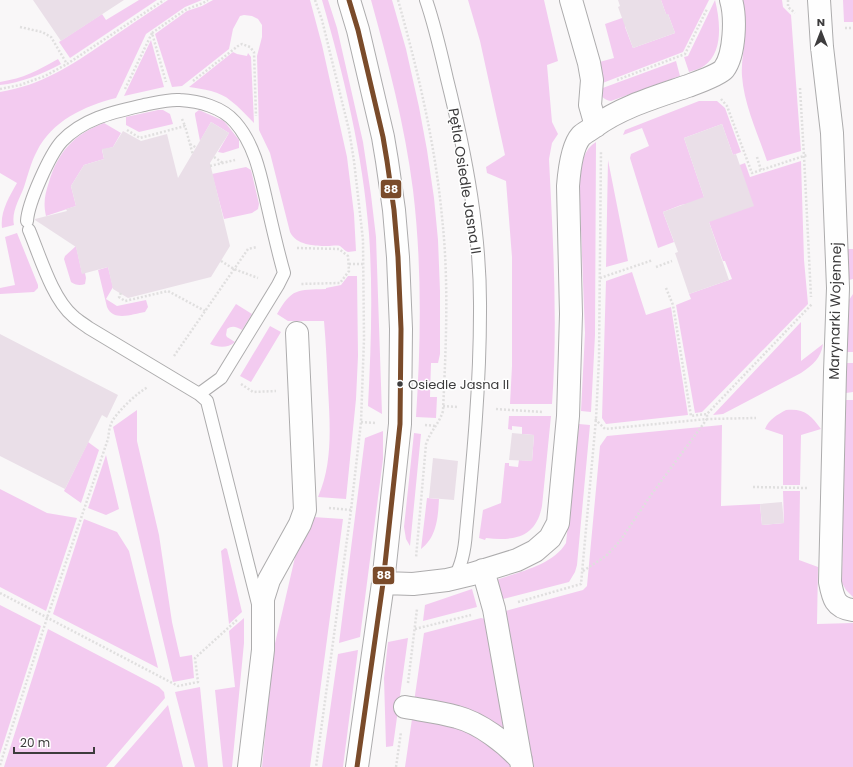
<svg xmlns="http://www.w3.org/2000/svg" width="853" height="767" viewBox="0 0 853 767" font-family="Poppins,sans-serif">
  <rect width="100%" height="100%" fill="#f9f7f8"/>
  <!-- green -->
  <path fill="#f3cbf0" d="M139,0H157L70,58L59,42L102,14L106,20Z
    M168,0H202L185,7L146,34L116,98C84,106 52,121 37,151C31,162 28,175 24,187C20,198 11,212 14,225L2,228C0,212 9,197 17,183L0,173V92C42,85 70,66 104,43C125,29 146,14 168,0Z
    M213,0H310L322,45L347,157L354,214L356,251L348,252C345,251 343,248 340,246C337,245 331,246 327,246C314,246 296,245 290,232L270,153L259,130L257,56L262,37V25L258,19L252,16L244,15L240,16L233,29L229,49L182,86L172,87L155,34L187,11L202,6Z
    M322,0H328L337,28L363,142L371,195L376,237L382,414L368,406C371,349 373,291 369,234C363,155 344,76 322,0Z
    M371,0H392L406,49L419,107L427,150L434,198L438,240L440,291V354L438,363H431L430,397H437L436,418L416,417C421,341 422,265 413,190C405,126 388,62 371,0Z
    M468,0H544L558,61L547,65L552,122L558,134L552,143L549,159C553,240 558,323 552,404H510L512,366V257L506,181L487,173L486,167L505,155L480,41Z
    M661,0H709L683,52L600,84L596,63L614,58L605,24L625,17V27L633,48L675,33L668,14H666Z
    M715,0C720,20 724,52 704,66C700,69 694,70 689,72L684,57L688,56Z
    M743,0H782L783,7L791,15L801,151L767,161C758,134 744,105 742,76C741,63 744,50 745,37C745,24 744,12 743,0Z
    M843,0H853V22H844Z
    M151,40L164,87L124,96Z
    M233,52L237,54L247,56L248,53L251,57L254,123C246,115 239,107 231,101C220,91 203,89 189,87Z
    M58,59L61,64C42,74 21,83 0,85V82C24,78 37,71 58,59Z
    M676,61L680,76L611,101C604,100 601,97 600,89Z
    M699,101H717L725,108L741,152L733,155L722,124L684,138L705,200L681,205L663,212L674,242L658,248L630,158L631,154L649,146L642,128L623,135L625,130Z
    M158,110H163L170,114L173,124L139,132L126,125V117Z
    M199,110L224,121L239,140V148L223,153L218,152L229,133L211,122L200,141L195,115V113Z
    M104,123L121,133L113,147L102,150L104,159L84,165L71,186L76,206L46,216C43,203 45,194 49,182C58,152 74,134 104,123Z
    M596,142L595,335L591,412L581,411L585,333L579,177C581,164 584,149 596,142Z
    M608,160L628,261L606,267Z
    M801,161L804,260L808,304L706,408L702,412L695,413L676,305L691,299L689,294L732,279L725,261H723L709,222L737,166L745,163L750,177Z
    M246,167L251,170L259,204L258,209L252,213L224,219L212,174Z
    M17,233L38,285V288L34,292L0,294V288L15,285L5,237Z
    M76,246L82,273H85L86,278L85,284C80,286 75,285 71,282L64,259L65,256Z
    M848,249H853V279L849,280Z
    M108,267L113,287L106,299L117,306L146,300L148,307L145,312C133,314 113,322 107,307L98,270Z
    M632,272L646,315L671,307L688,415L606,424L602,418L606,281Z
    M348,276H357L358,356L356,399L346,499L318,497C333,463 330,425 328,388C327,366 326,344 324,321H288L277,314C292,288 297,290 326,289V288L341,285Z
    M853,294V352H846L847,303Z
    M236,304L252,314L242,330C237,327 232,325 227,329L226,335L227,337L235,342C228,348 219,348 210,344Z
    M801,322V361L823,344C821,358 813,365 801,373L723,414L713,415Z
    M270,326L281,332L251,382L240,376Z
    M846,363H853V392L846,393Z
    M845,400H853V597L846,590L842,583Z
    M137,410V441L159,535L172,622L180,657L192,655L194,678L173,682L113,427Z
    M786,410C804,408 811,415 821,429L801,435L800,485H783V435L765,429C769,419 777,415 786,410Z
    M509,416H551L542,506C536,538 514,541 486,538L485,540L479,538L483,510L501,503L505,463H509V466L518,467L519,460L532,461L534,435L522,434V427L512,426V430L508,429Z
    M579,424L590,425L577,565L575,572L569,582L499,600L496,580C519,572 553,565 566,543Z
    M722,425L721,506L760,504L762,525L784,523L783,491H800L799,560L818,567L817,624L853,623V767H529L502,612L583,590L587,586L600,446L607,436Z
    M383,431V459L360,637L339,643L365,438Z
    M414,433L421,434L410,546L406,539L404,527Z
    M88,442L99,450L81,503L64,491Z
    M106,455L119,509L106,515L88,508Z
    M0,489L47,513L77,518L46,611L0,587Z
    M427,498L439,499C438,517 437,537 421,549Z
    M313,517L343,519L310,767H262L273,652L296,553Z
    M84,519L117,532L129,551L158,668L53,614Z
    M225,548L227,549L242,612L229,624L221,551Z
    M472,589L477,607L423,621L425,605Z
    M0,605L41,626L0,754Z
    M244,618V643L232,767H223L215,690L235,687L229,631Z
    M481,618L485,619L510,735L414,702L424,633Z
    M48,629L159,687L164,692L165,698L106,767H4Z
    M408,638L393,746L386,747L384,678L388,642Z
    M358,650L343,767H322L338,654Z
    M200,687L208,767H195L175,692Z
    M168,705L183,767H114Z
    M412,719L462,727L488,743L514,767H405Z"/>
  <!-- building -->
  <path fill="#eadfe8" d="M33,0H124L61,41Z
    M618,0H661L666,14H668L675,33L633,48L618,7L620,6Z
    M211,122L229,133L210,163L230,246L211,277L128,298L113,289L108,267L82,274L76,247L35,220V219L67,211L66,209L76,206L71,186L84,165L104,159L102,149L113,147L123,131L141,141L167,134L178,178Z
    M722,124L733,155L736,154L754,206L709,222L729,280L689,294L675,253L678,252L663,212L704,197L684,138Z
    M0,334L118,395L107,418L102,415L65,489L0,456Z
    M512,433L534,435L532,461L509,460Z
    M433,458L458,461L454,500L429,498Z
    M782,502L784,523L762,525L760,504Z"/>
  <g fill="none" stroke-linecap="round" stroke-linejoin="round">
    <!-- lane casing -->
    <g stroke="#adacad" stroke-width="14">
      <path id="lane" d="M426,0C435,26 441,53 447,79C466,155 481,234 480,312C480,386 473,459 466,532C465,548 462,565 454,578
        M27,221C28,203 50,154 62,141C84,118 114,112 144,105C155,103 168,99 180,100C199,101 222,107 235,122C256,146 261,178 268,208C273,230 278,252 284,273L278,285L221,378L199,394
        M29,230C40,256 52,298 73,316C78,321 84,324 89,328L199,394L207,401L258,604"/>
    </g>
    <!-- street casing -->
    <g stroke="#adacad" stroke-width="24">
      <path id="street" d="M349,0L358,30L383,137L387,161L394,210L398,257L401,329L400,424L383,583L357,767
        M571,0L589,63L592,80L590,105L596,126
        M819,0L822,47L832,133L838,288L835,372L830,582C833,598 835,608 853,610
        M483,570L494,609L522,767
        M383,583L413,584L447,580L472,574L517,560L535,551L550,538L558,523L568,416L571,314L568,186C569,173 572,146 581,136C584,133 590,130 594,127C621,107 656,97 688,86C696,83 719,75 724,69C735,54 736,17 731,0
        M405,707C422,710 440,712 457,717C480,723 506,743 521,760
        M249,767L263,650V599L269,580L300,524L305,510L297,333"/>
    </g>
    <!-- path -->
    <path stroke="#e0dfdf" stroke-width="2.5" stroke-dasharray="2 2" stroke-linecap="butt" d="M315,0L322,20L349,130L354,161L363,240L364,339L361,422L351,510L316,767
      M398,0C418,71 435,143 442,217C449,281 446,347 443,411C439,424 431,430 426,444L416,558
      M788,0V7L795,13
      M20,27L42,32L51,37L67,64
      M845,28H853
      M152,33L185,10L203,3L208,0
      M617,80L685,54L707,9
      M193,81L238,46L242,44L250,47L254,52L256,116
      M800,88L804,156L811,297
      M0,89L20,85L45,76L67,64L164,0
      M125,89L152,33L166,82
      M721,99L727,106L752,173L807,155
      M182,119L185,126
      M127,130L140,138L185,126L193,155
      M190,144L197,148
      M214,157L223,163
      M757,157L761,170
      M210,166L235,160
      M297,248L339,249L348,256L349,271L340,283L300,284
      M221,261L234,269L258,278
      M349,264H363
      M656,267L672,261
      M600,278L653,260
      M666,288L673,305L691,416L707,414
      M121,293L119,297L125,301L168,291L205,311
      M174,356L248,249L257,247
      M241,384L253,392L276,391
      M443,406L457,407
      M496,409L543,412
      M595,419L605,429L707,419L756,418
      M361,422L376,423
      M425,425L436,426
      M753,487L807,488
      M329,508L351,510
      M583,571L606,556L620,541L651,495L707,419V414L812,304
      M0,593L178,686L198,682L195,658L238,619
      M518,602L581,584L596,419L599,359L601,151
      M415,629L471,615
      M408,683L417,609
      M0,765L47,618L108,439C109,433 109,426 113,420C120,409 137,393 148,387
      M396,767L401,732"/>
    <!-- lane -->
    <use href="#lane" stroke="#fefefe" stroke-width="12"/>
    <!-- street -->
    <use href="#street" stroke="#fefefe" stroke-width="22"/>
    <!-- bus-1 casing -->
    <g stroke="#fff" stroke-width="8">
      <path id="bus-1" d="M349,0L358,30L383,137L387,161L394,210L398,257L401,329L400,424L383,583L357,767"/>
    </g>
    <!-- bus-1 -->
    <use href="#bus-1" stroke="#7a4b2a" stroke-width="5"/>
  </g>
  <!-- markers -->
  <circle fill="#3d3c3d" stroke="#fff" stroke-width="1.5" cx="400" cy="384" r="3.5"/>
  <g text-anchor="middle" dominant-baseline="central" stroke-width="3" stroke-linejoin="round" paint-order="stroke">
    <!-- bus labels -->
    <g font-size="13" fill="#3d3c3d" stroke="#fff" text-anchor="start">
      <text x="408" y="384">Osiedle Jasna II</text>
    </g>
    <!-- street labels -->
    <g font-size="14" fill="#3d3c3d" stroke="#fff">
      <text transform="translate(465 181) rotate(81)">Pętla Osiedle Jasna II</text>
      <text transform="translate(835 311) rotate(-89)">Marynarki Wojennej</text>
    </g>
  </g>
  <g stroke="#fff" stroke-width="1.5">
    <rect x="380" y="179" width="22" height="20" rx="4" fill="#7a4b2a"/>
    <rect x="372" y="566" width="23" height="19" rx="4" fill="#7a4b2a"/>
  </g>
  <g font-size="11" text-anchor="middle" font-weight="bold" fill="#fff">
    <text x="391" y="193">88</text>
    <text x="384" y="579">88</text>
  </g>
  <!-- north arrow -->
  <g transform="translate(821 32)" stroke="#ffffff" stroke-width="3" paint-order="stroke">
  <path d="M0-3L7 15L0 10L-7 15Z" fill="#3d3c3d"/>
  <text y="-6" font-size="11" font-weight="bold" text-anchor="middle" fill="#3d3c3d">N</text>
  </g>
  <!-- scale -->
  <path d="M14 747v6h80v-6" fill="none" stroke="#3d3c3d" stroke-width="2"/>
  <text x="20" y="747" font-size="12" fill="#3d3c3d" stroke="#ffffff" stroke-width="3" paint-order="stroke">20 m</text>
</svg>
